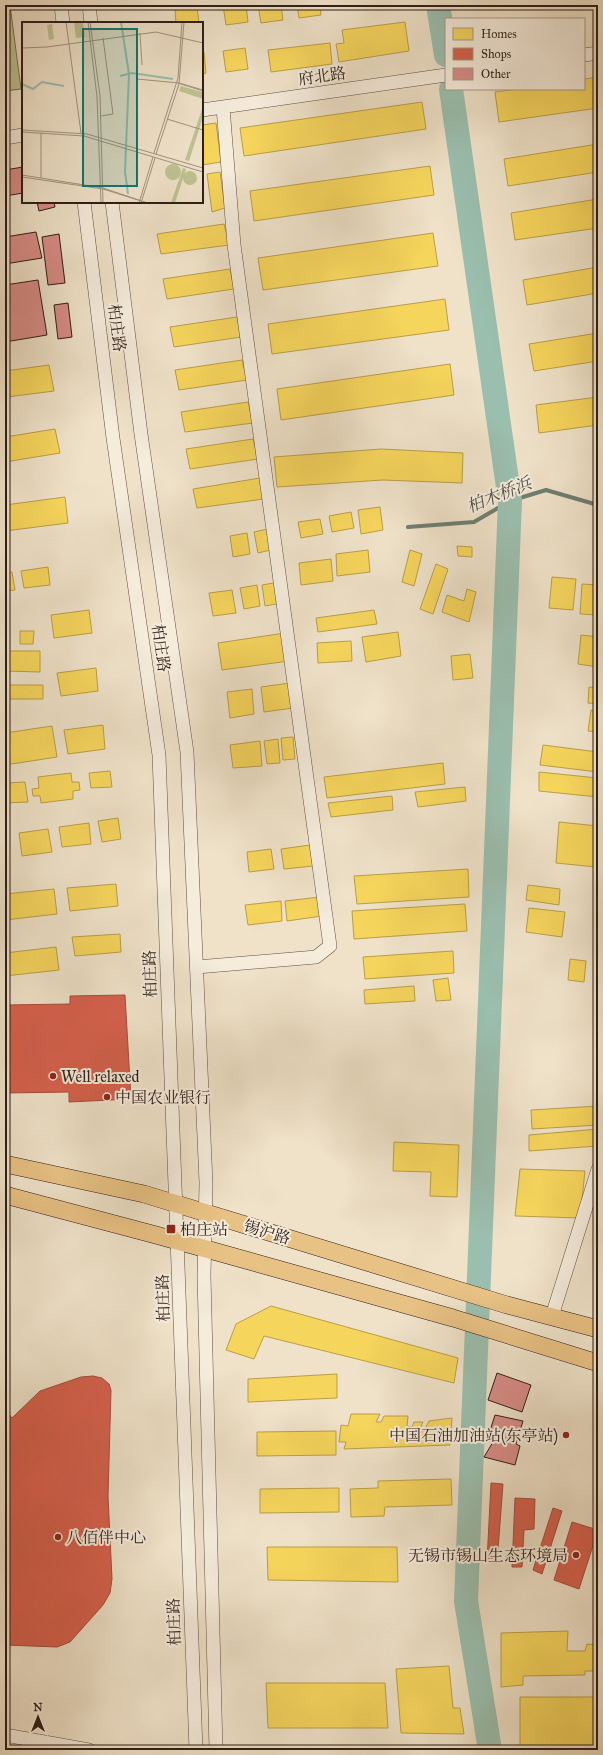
<svg xmlns="http://www.w3.org/2000/svg" width="603" height="1755" viewBox="0 0 603 1755" font-family="'IM FELL Great Primer','Noto Serif SC',serif">
  <rect width="100%" height="100%" fill="#efe2c9"/>
  <filter id="stains"><feTurbulence type="fractalNoise" baseFrequency=".005" numOctaves="4"/><feColorMatrix values="0 0 0 0 .2 0 0 0 0 .09 0 0 0 0 .02 0 0 0 .5 -.17"/></filter>
  <radialGradient id="worn" r=".72"><stop offset=".6" stop-color="#630" stop-opacity="0"/><stop offset="1" stop-color="#630" stop-opacity=".3"/></radialGradient>
  <!-- green -->
  <path fill="#bfc293" stroke="#767055" d="M5,5H10L21,89L5,91Z"/>
  <!-- homes -->
  <path fill="#f6d55c" stroke="#ba9e47" d="M223,5H246L248,22L226,25Z
    M258,5H281L283,20L261,23Z
    M297,5H320L321,15L299,18Z
    M197,7L199,23H176L175,10Z
    M405,22L409,51L339,62L336,44L344,43L342,30Z
    M330,43L332,64L271,72L268,50Z
    M245,48L248,69L226,72L223,51Z
    M202,52H204L206,73L202,74Z
    M598,77V108L499,122L495,92L518,89H584V79Z
    M422,102L426,129L244,156L240,128Z
    M216,123L221,162L202,165V125Z
    M598,144V172L508,186L504,159Z
    M430,166L434,195L254,221L250,191Z
    M220,172L225,208L212,212L207,174Z
    M598,199V228L515,240L511,213Z
    M224,224L229,245L161,254L157,234Z
    M433,233L438,266L263,290L258,258Z
    M598,267V293L527,305L523,280Z
    M230,269L234,289L167,299L163,279Z
    M445,299L449,330L272,354L268,324Z
    M237,317L241,337L174,347L170,327Z
    M598,333V361L534,371L529,344Z
    M242,360L247,380L179,390L175,370Z
    M450,364L454,395L281,420L277,389Z
    M49,365L54,391L7,397L5,371Z
    M598,397V425L539,433L536,405Z
    M248,402L253,423L185,432L181,412Z
    M55,429L60,453L5,462V437Z
    M253,439L258,459L190,469L186,449Z
    M381,449L463,453L462,483L383,480L277,487L274,457Z
    M260,478L264,499L197,508L193,489Z
    M65,497L68,523L5,531V505Z
    M380,507L383,530L361,534L358,510Z
    M351,512L354,528L332,532L329,516Z
    M320,519L323,534L301,538L298,522Z
    M272,528L275,549L258,553L254,532Z
    M247,533L250,554L233,557L230,536Z
    M457,546L472,547V557L458,556Z
    M368,550L370,572L337,576L336,554Z
    M410,550L422,554L414,586L402,582Z
    M331,559L333,581L301,585L299,563Z
    M436,564L448,569L433,614L420,609Z
    M48,567L50,585L24,588L21,571Z
    M12,572L15,590L5,591V573Z
    M552,577L576,579L573,610L549,608Z
    M279,582L282,603L265,606L262,585Z
    M582,584L598,585V615L580,614Z
    M257,585L260,606L244,609L240,588Z
    M467,589L476,592L469,622L442,612L447,595L464,601Z
    M232,590L236,613L213,616L209,593Z
    M89,610L92,633L54,638L51,615Z
    M374,610L377,624L318,632L316,618Z
    M20,631H34L33,644H20Z
    M5,632L9,633L8,644L5,643Z
    M398,632L401,656L366,662L362,637Z
    M285,633L289,661L222,670L218,643Z
    M581,635L598,637V667L578,664Z
    M351,641L352,661L318,663L317,643Z
    M5,651H40V672L5,671Z
    M470,654L473,678L453,680L451,656Z
    M96,668L98,691L61,696L57,673Z
    M290,683L293,708L264,712L261,687Z
    M6,685H43V699H6Z
    M589,687L598,688V704L588,703Z
    M252,689L254,714L230,718L227,692Z
    M591,710L598,711V732L588,731Z
    M103,725L105,749L68,754L64,730Z
    M52,726L57,757L5,765V733Z
    M293,737L295,759L283,760L281,738Z
    M278,739L280,763L267,764L264,741Z
    M260,741L262,766L233,768L230,745Z
    M543,745L598,752V772L540,765Z
    M443,763L445,784L327,798L324,777Z
    M110,771L112,787L91,788L89,773Z
    M539,772L598,778V797L539,791Z
    M71,773L72,782H79L80,790L73,791V799L41,803L40,796H33L32,789L39,788L38,777Z
    M25,782L28,802L5,803V783Z
    M465,787L466,801L418,807L415,792Z
    M392,796L393,810L331,817L328,803Z
    M118,818L121,839L102,842L98,821Z
    M559,822L598,826L596,867L556,863Z
    M89,823L91,844L62,847L59,827Z
    M48,829L52,852L22,856L19,833Z
    M310,845L314,866L284,869L281,849Z
    M271,849L274,869L249,872L247,852Z
    M468,869L469,897L357,904L354,876Z
    M116,884L118,906L70,911L67,888Z
    M528,885L560,889L559,905L526,900Z
    M54,889L57,914L5,920V894Z
    M320,897L322,916L287,921L285,901Z
    M281,901L282,921L248,925L245,905Z
    M465,904L467,931L354,939L352,911Z
    M529,908L565,912L562,937L526,932Z
    M120,934L121,952L75,956L72,937Z
    M56,947L59,970L5,976V953Z
    M453,951L454,973L365,979L363,957Z
    M570,959L586,961L584,982L568,980Z
    M448,978L451,1000L436,1001L433,980Z
    M414,986L415,1001L365,1004L364,990Z
    M598,1106V1125L532,1129L531,1110Z
    M598,1129V1146L529,1151V1135Z
    M394,1142L459,1145L457,1197L430,1196L431,1172L393,1171Z
    M520,1169L585,1171L580,1218L515,1216Z
    M271,1306L458,1358L454,1383L264,1336L254,1359L226,1350L236,1324Z
    M337,1374V1398L248,1402V1379Z
    M351,1414H380L376,1422H381L384,1416H408L407,1426L412,1427L414,1422H423L419,1432L424,1431L429,1421L452,1418L450,1445L344,1449L346,1442H339L341,1425L348,1426Z
    M336,1431V1455L257,1456V1432Z
    M451,1479L452,1505L385,1507L384,1516L351,1517L350,1489L378,1488V1481Z
    M339,1488V1512L260,1513V1489Z
    M267,1547H397L398,1582L268,1580Z
    M568,1631L567,1651H585L587,1644L598,1645V1671H585V1675L523,1676V1685L501,1687V1633Z
    M449,1666L453,1708H460L464,1734L401,1733L396,1669Z
    M266,1683H385L388,1728H268Z
    M520,1697H598V1745L520,1749Z"/>
  <!-- shops -->
  <path fill="#d6604d" stroke="#a34c3d" d="M125,995L131,1099L69,1102V1092L5,1093V1005L70,1004V996Z
    M93,1376L102,1378L109,1384L111,1390L108,1496L112,1579L110,1593L103,1605L70,1642L57,1647L5,1645V1409L12,1418L40,1391L81,1377Z
    M491,1483L503,1484L497,1563L487,1562Z
    M515,1498L535,1499L534,1529L524,1530L522,1567H512Z
    M553,1508L562,1511L542,1574L533,1570Z
    M572,1522L598,1530L579,1589L554,1580Z"/>
  <g fill="none" stroke-linecap="round" stroke-linejoin="round">
    <!-- stream -->
    <path stroke="#6f7e72" stroke-width="4" d="M408,527L474,522L510,501L546,490L598,505"/>
    <!-- river -->
    <path stroke="#9bbfaf" stroke-width="24" d="M438,5L446,55
      M451,89L510,501L466,1601L490,1750"/>
  </g>
  <!-- building -->
  <path fill="#d88c87" stroke="#2d1d17" d="M23,167V193L5,196V170Z
    M37,202H54L55,207L39,211Z
    M36,232L42,258L5,264V237Z
    M59,234L65,283L48,285L42,237Z
    M38,280L47,335L5,342V285Z
    M68,303L72,337L58,339L54,305Z
    M497,1373L531,1385L522,1412L488,1400Z
    M495,1415L523,1421L516,1444L520,1446L515,1465L484,1457L493,1442L487,1440Z"/>
  <g fill="none" stroke-linecap="round" stroke-linejoin="round">
    <!-- minor casing -->
    <g stroke="#5e4e44" stroke-width="14">
      <path id="minor" d="M61,5L63,23
        M89,5L91,23
        M584,55L598,53
        M202,110L446,75
        M5,138L23,135
        M84,202L113,438L159,755L196,1750
        M112,202L141,434L187,752L206,1183L204,1276L216,1750
        M197,967L316,957L330,946L234,245L223,107
        M552,1316L598,1169
        M5,1735L89,1750"/>
    </g>
    <!-- major casing -->
    <g stroke="#2d1d17" stroke-width="18">
      <path id="major" d="M5,1164L144,1194L507,1305L598,1329
        M5,1195L156,1235L453,1318L598,1363"/>
    </g>
    <!-- minor -->
    <use href="#minor" stroke="#f5ecdc" stroke-width="13"/>
    <!-- major -->
    <use href="#major" stroke="#e8c184" stroke-width="17"/>
  </g>
  <!-- markers -->
  <g fill="#8f2418" stroke="#f5ecdc" stroke-width="1.5">
    <circle cx="53" cy="1076" r="4"/>
    <circle cx="107" cy="1097" r="4"/>
    <rect x="166" y="1224" width="10" height="10" rx="2"/>
    <circle cx="566" cy="1435" r="4"/>
    <circle cx="58" cy="1537" r="4"/>
    <circle cx="576" cy="1555" r="4"/>
  </g>
  <g text-anchor="middle" dominant-baseline="central" stroke-width="4" stroke-linejoin="round" paint-order="stroke">
    <!-- street labels -->
    <g font-size="16" fill="#2d1d17" stroke="#f5ecdc">
      <text transform="translate(322 76) rotate(-8)">府北路</text>
      <text transform="translate(117 328) rotate(83)">柏庄路</text>
      <text transform="translate(161 648) rotate(82)">柏庄路</text>
      <text transform="translate(150 974) rotate(-92)">柏庄路</text>
      <text transform="translate(267 1232) rotate(17)">锡沪路</text>
      <text transform="translate(163 1298) rotate(-92)">柏庄路</text>
      <text transform="translate(174 1622) rotate(-92)">柏庄路</text>
    </g>
    <!-- poi labels -->
    <g font-size="16" fill="#2d1d17" stroke="#f5ecdc" text-anchor="start">
      <text x="61" y="1076">Well relaxed</text>
      <text x="115" y="1097">中国农业银行</text>
      <text x="180" y="1229">柏庄站</text>
      <text x="558" y="1435" text-anchor="end">中国石油加油站(东亭站)</text>
      <text x="66" y="1537">八佰伴中心</text>
      <text x="568" y="1555" text-anchor="end">无锡市锡山生态环境局</text>
    </g>
    <!-- water labels -->
    <g font-size="17" font-style="italic" fill="#4e4e45" stroke="#f5ecdc">
      <text transform="translate(499 495) rotate(-22)">柏木桥浜</text>
    </g>
  </g>
  <!-- overview -->
  <g transform="translate(22 22)">
    <rect width="181" height="181" fill="#efe2c9"/>
    <path d="M52,0H61L63,15L54,16ZM30,2L32,17L27,18L25,3ZM159,64L180,70L181,77L157,69ZM181,84V95L167,139L163,138ZM143 150a8 8 0 1 1 16 0a8 8 0 1 1-16 0ZM161,146L164,147L153,181H149ZM161 156a7 7 0 1 1 14 0a7 7 0 1 1-14 0Z" fill="#bfc293"/>
    <path fill="none" stroke="#9bbfaf" stroke-width="2" d="M99,0L107,52L103,150L106,172M98,54L110,51L151,57M0,62L11,67L20,60L42,64"/>
    <path fill="none" stroke="#a19382" stroke-width="1" d="M44,0L59,111M66,0L75,75L79,181M68,0L78,74L81,181M118,11L120,43M0,26L25,25L134,10L181,21M115,57L157,61L181,68M156,61L181,69M79,94L91,92L81,16M145,97L181,108M0,108L65,112L181,146M0,110L62,114L181,150M132,131L156,56L160,0M134,132L157,62L162,0M0,153L81,166L126,181M0,155L81,167L119,179M19,156V111M117,181L131,135M119,181L133,136"/>
    <path fill="#0f766e" fill-opacity="0.15" stroke="#0f766e" stroke-width="2" d="M61,7H115V164H61Z"/>
    <rect width="181" height="181" fill="none" stroke="#2d1d17" stroke-width="2"/>
  </g>
  <!-- margin -->
  <rect width="603" height="1755" fill="none" stroke="#efe2c9" stroke-width="20"/>
  <rect x="6" y="6" width="591" height="1743" fill="none" stroke="#2d1d17" stroke-width="2"/>
  <rect x="10" y="10" width="583" height="1735" fill="none" stroke="#2d1d17"/>
  <!-- legend -->
  <rect x="445" y="18" width="140" height="72" fill="#f5ecdc" stroke="#a5998d"/>
  <rect x="453" y="28" width="20" height="12" fill="#f6d55c" stroke="#a5998d"/>
  <text x="481" y="38" font-size="12" fill="#2d1d17">Homes</text>
  <rect x="453" y="48" width="20" height="12" fill="#d6604d" stroke="#a5998d"/>
  <text x="481" y="58" font-size="12" fill="#2d1d17">Shops</text>
  <rect x="453" y="68" width="20" height="12" fill="#d88c87" stroke="#a5998d"/>
  <text x="481" y="78" font-size="12" fill="#2d1d17">Other</text>
  <!-- north arrow -->
  <g transform="translate(38 1717)" stroke="#f5ecdc" stroke-width="3" paint-order="stroke">
  <path d="M0-3L7 15L0 10L-7 15Z" fill="#2d1d17"/>
  <text y="-6" font-size="11" font-weight="bold" text-anchor="middle" fill="#2d1d17">N</text>
  </g>
  <rect width="100%" height="100%" filter="url(#stains)"/>
  <rect width="100%" height="100%" fill="url(#worn)"/>
</svg>
